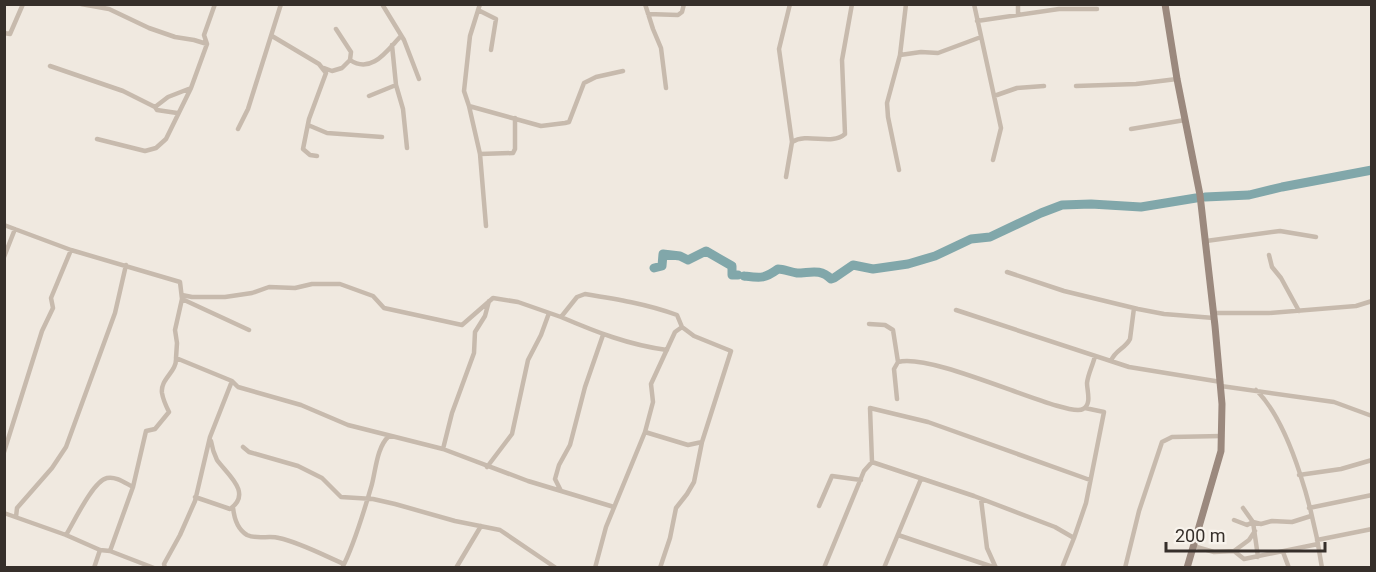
<svg xmlns="http://www.w3.org/2000/svg" width="1376" height="572" viewBox="0 0 1376 572" font-family="Roboto,sans-serif">
  <rect width="100%" height="100%" fill="#f0e9e0"/>
  <g fill="none" stroke-linecap="round" stroke-linejoin="round">
    <!-- river -->
    <path stroke="#81a7aa" stroke-width="9" d="M1205,197L1249,195L1282,187L1372,170
      M654,268L662,266L663,254L680,256L688,260L706,251L732,266V275H738
      M744,276C761,278 764,279 778,269C784,269 790,272 797,273C810,273 820,268 831,279L834,278L853,265L873,269L908,264L935,256L971,239L990,237L1041,213L1062,205L1091,204L1141,207L1196,198"/>
    <!-- street -->
    <path stroke="#c7baad" stroke-width="4.5" d="M81,4L109,9L149,28L175,37L194,40L207,44
      M382,4L404,40L419,79
      M480,4L470,36L464,91L469,106L480,154L486,226
      M645,4L653,29L661,48L666,88
      M790,4L779,49L792,142
      M974,4L1001,128L993,160
      M1018,4V15
      M478,10L496,19L491,50
      M648,14L678,15L682,12L684,4
      M977,21L1059,9H1097
      M4,33L10,34L23,4
      M272,36L319,64L326,73L309,119L303,149L310,155L317,156
      M392,45L396,85L403,109L407,148
      M900,55L921,52L938,53L981,37
      M350,60C372,75 388,49 401,36
      M50,66L123,91L155,107L157,110L177,113
      M324,68L332,71L342,68L350,60L351,52L336,29
      M1076,86L1136,84L1177,79
      M369,96L396,85
      M994,96L1017,88L1044,86
      M469,106L541,126L565,123L569,122L584,83L596,77L623,71
      M155,107L168,97L191,88L207,44L204,35L215,4
      M308,125L327,133L382,137
      M238,129L248,109L281,4
      M1131,129L1185,120
      M97,139L145,151L156,148L166,139L191,88
      M480,154L513,153L515,149V118
      M899,170L888,117L887,103L900,55L906,4
      M786,177L792,142C808,132 831,146 845,134L842,60L852,4
      M4,225L71,250L180,282L182,299L175,330L177,343L176,358L232,381L238,387L301,405L348,425L443,449L528,481L614,507
      M1206,241L1280,231L1316,237
      M1269,255L1272,267L1281,278L1299,311
      M4,257L15,229
      M1007,272L1064,291L1138,309L1164,314L1214,318
      M182,295L192,297H225L252,293L269,287L295,288L312,284H340L373,296L384,308L462,325L493,298L518,302L561,317L577,297L585,294C616,299 647,304 677,315L682,327
      M182,299L249,330
      M956,310L1129,367L1221,382
      M1214,313H1269L1356,306L1372,301
      M561,317C596,332 629,345 667,350
      M869,324L885,325L893,330L898,362
      M1111,361C1115,350 1125,349 1130,339L1134,308
      M1221,386L1334,402L1372,416
      M1256,390C1292,425 1315,518 1322,568
      M897,399L894,369L898,362C935,352 1067,419 1083,409C1092,404 1087,391 1087,383C1088,374 1093,365 1095,356
      M243,447L249,452L298,466L322,478L341,497L373,499L395,504L455,521L500,530L556,568
      M443,449L452,413L474,353L475,332L485,316L489,301
      M4,452L42,331L53,308L51,298L71,250
      M872,462L870,408L928,422L1090,480
      M487,467L512,434L528,360L541,335L549,313
      M1299,475L1341,469L1372,460
      M561,491L555,479L559,465L570,445L585,387L603,335
      M195,497L230,509C253,493 227,474 217,460C214,454 212,447 211,441
      M981,499L987,548L996,568
      M819,506L832,476L861,480
      M233,507C234,518 237,529 247,535C258,540 269,535 279,538C301,543 323,555 344,564
      M1309,508L1372,495
      M4,513L66,535L100,550L110,551L154,568
      M16,517L17,508L52,468L66,447L115,313L126,265
      M1234,520L1247,525L1253,522L1243,508
      M66,535C74,522 93,481 107,478C116,476 125,483 133,487L146,431L155,429L169,412C166,406 163,399 162,393C160,379 177,372 176,358
      M898,535L996,568
      M1074,538L1086,503L1104,412L1085,408
      M1317,540L1372,529
      M1193,546L1214,552L1234,551L1244,559L1318,544
      M110,551L133,487
      M1234,551L1249,540L1255,531
      M1283,552L1289,568
      M1258,557L1253,522L1261,524L1272,521L1292,522L1311,516
      M94,568L100,550
      M165,568L164,564L180,535L195,501L210,437L232,381
      M342,568C354,546 365,508 372,484C376,468 377,447 389,436
      M456,568L481,526
      M595,568L606,527L645,432L653,402L651,384L675,332L682,327L694,336L731,351L702,442L688,445L645,432
      M660,568L670,538L676,508L687,494L694,482L702,442
      M824,568L864,471L872,462L974,496L1055,527L1074,538L1062,568
      M884,568L921,479
      M1125,568L1139,511L1162,442L1172,437L1222,436"/>
    <!-- secondary -->
    <path stroke="#9b897e" stroke-width="7" d="M1165,4L1177,79L1200,195L1215,326L1222,404L1221,451L1187,568"/>
  </g>
  <!-- border -->
  <rect width="1376" height="572" fill="none" stroke="#362f2a" stroke-width="12"/>
  <!-- scale -->
  <path d="M1166 542v9h159v-9" fill="none" stroke="#362f2a" stroke-width="3"/>
  <text x="1175" y="542" font-size="18" fill="#362f2a" stroke="#f8f3ec" stroke-width="4.5" paint-order="stroke">200 m</text>
</svg>
